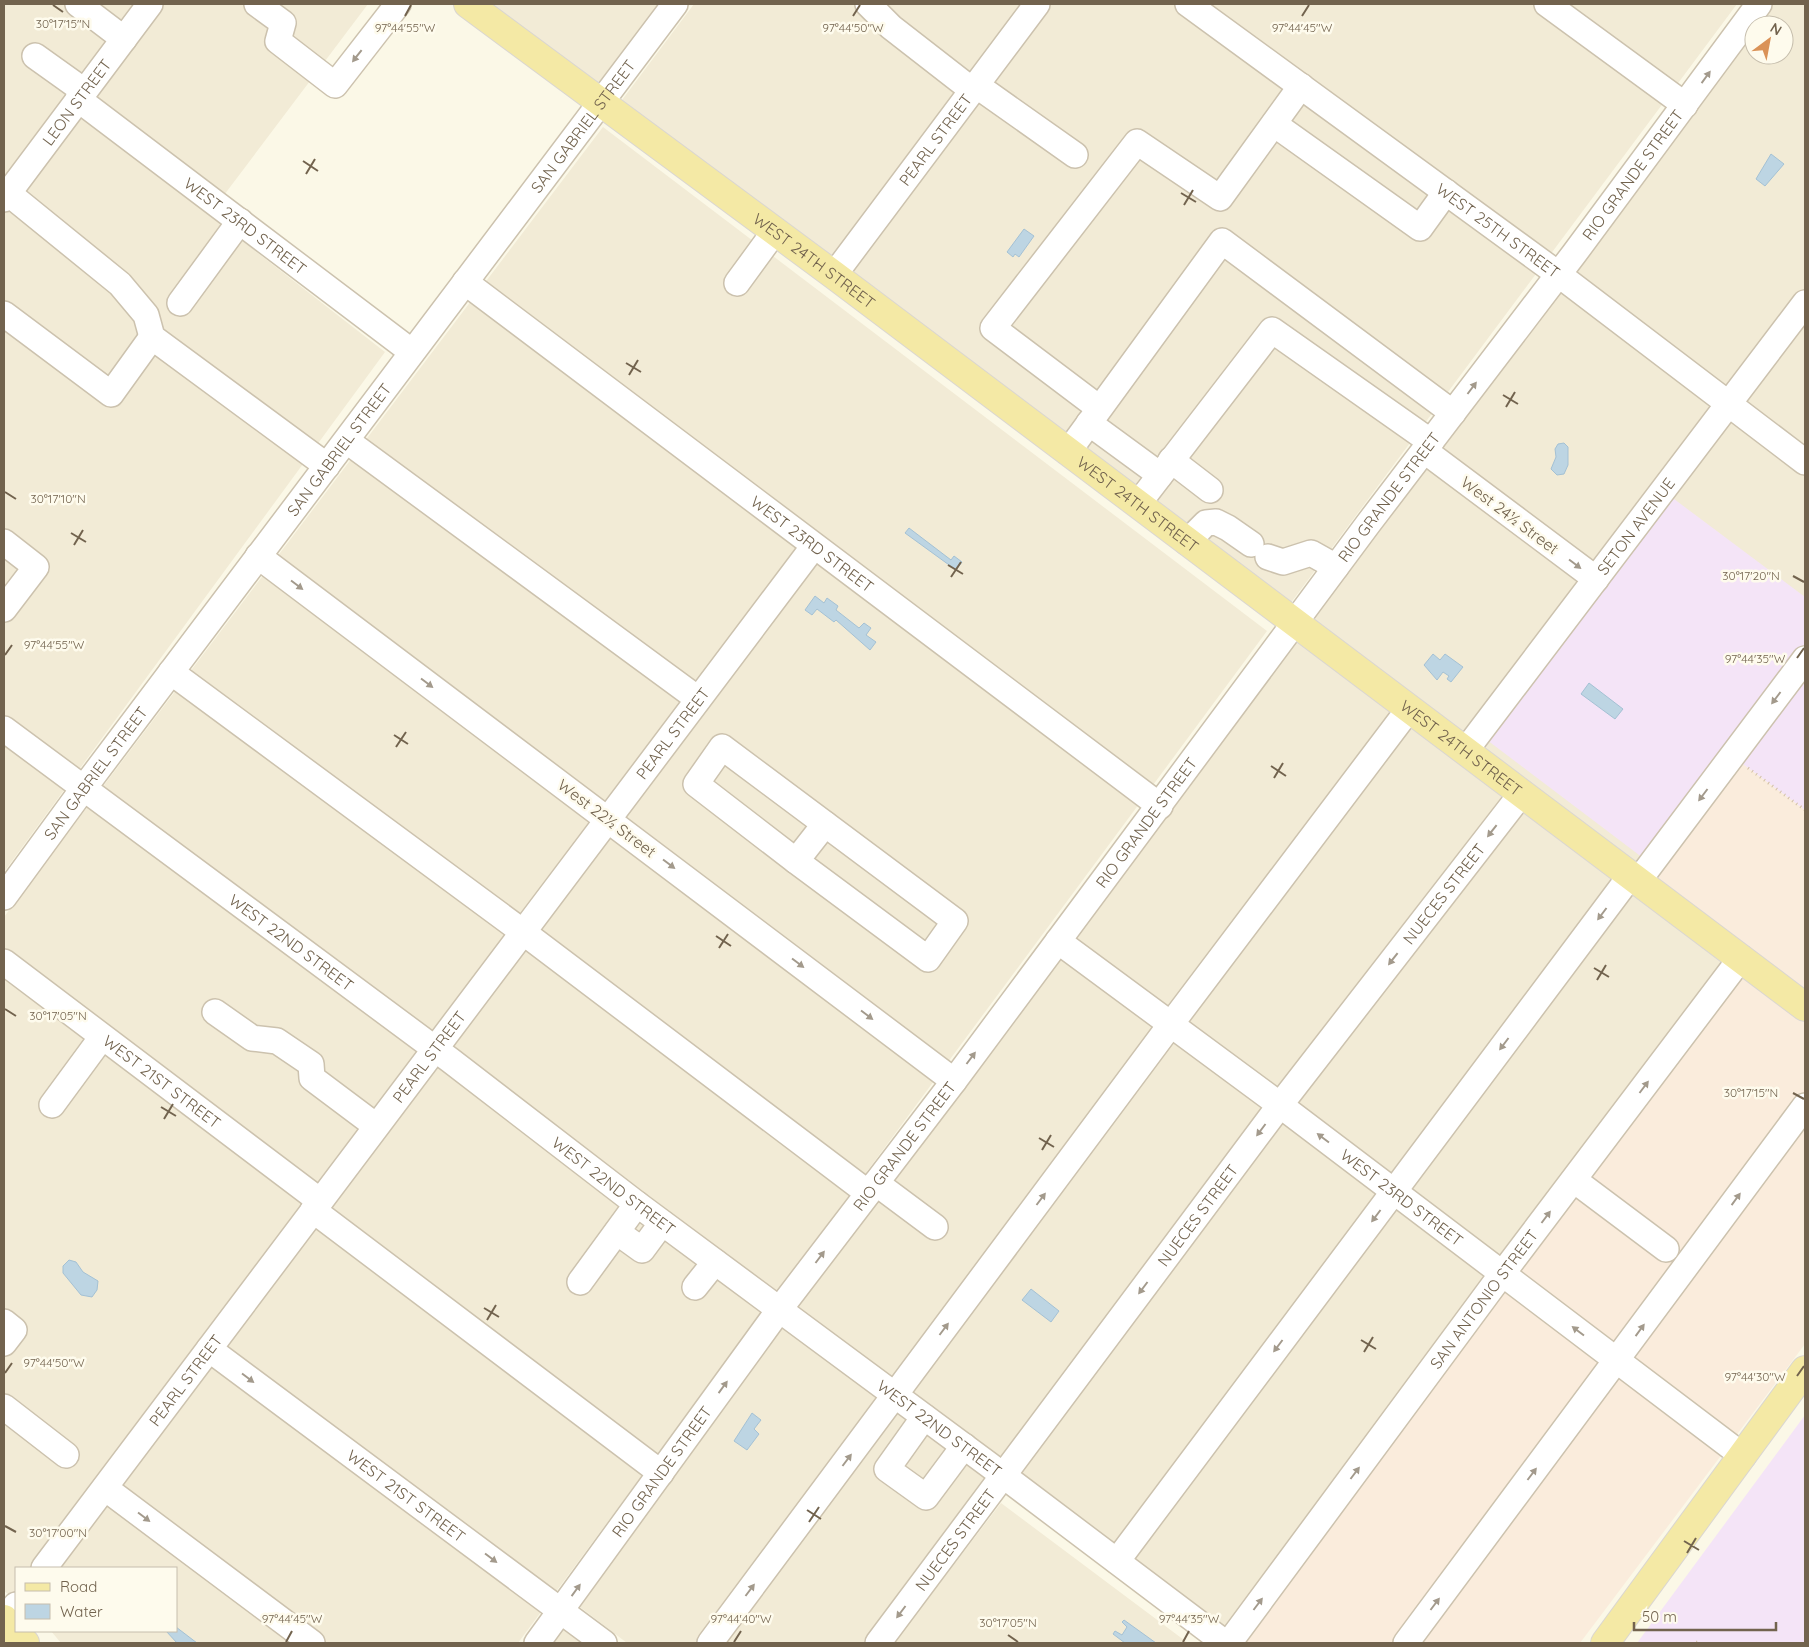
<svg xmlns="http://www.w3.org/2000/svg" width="1809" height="1647" viewBox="0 0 1809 1647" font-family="Quicksand,sans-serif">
  <rect width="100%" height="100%" fill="#fbf8e7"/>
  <!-- residential -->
  <path fill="#f2ebd6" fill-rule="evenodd" d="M4,4H368L209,215L385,352L4,872Z
    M491,4H664L600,87Z
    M694,4H1737L1290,604L622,100Z
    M1766,4H1805V640L1636,866L1305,619ZM1754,25H1784V55H1754Z
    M603,127L1267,631L518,1643H61L51,1631H176V1568H16V1600L4,1591V917Z
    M1299,637L1729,960L1499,1264L1072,941Z
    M1065,954L1490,1275L1228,1637L794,1306Z
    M782,1323L989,1478L863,1643H627L580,1607Z
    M1001,1503L1188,1643H894Z
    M564,1624L590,1643H550Z"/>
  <!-- commercial -->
  <path fill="#faecdc" d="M1732,756L1805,810V990L1649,871Z
    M1741,970L1805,1019V1344L1580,1643H1245L1242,1641Z"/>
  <!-- education -->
  <path fill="#f4e4f7" d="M1666,493L1805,597V810L1732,756L1651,864L1483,737Z
    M1805,1415V1643H1637Z"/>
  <!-- water -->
  <path fill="#bdd5e3" stroke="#a4c1d4" d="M1771,154L1784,164L1765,186L1756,179Z
    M1024,229L1034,236L1019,257L1015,254L1013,257L1007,252Z
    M1564,443L1568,447V465L1564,474L1557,475L1551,469L1556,457L1555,449L1558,444Z
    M909,528L951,560L954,556L962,562L956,570L905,533Z
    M815,596L824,603L827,598L838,606L836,610L859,628L864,623L871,628L866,635L876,642L870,650L836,620L834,622L817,609L812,615L805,610Z
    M1433,654L1440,660L1445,654L1463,667L1451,682L1447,679L1449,676L1443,672L1437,680L1424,665Z
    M1589,683L1623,709L1615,719L1581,694Z
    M69,1260L76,1262L83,1272L98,1281L97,1290L92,1297L81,1295L63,1273V1266Z
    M1031,1289L1059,1311L1051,1322L1022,1300Z
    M752,1413L761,1420L754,1429L759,1434L747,1450L734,1441Z
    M1124,1620L1156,1643H1125L1113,1634L1115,1631L1122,1635L1127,1627L1122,1622Z
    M176,1627L197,1643H177L166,1631H176Z"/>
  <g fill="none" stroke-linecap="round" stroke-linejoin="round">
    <!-- minor casing -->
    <g stroke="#ccc2ae" stroke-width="28">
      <g id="minor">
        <path d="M78,4L124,39"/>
        <path d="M257,4L283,23L278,41L335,85L398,4"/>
        <path d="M868,4L891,27L972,90"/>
        <path id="s1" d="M1188,4L1558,274L1805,462"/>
        <path d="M1547,4L1685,105"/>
        <path d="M35,56L84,91"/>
        <path d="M976,85L1075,155"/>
        <path id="s2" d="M78,99L412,352"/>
        <path d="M1274,124L1420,228L1446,192"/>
        <path d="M8,193L120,284L146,315L152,337L327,466"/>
        <path id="s3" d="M4,199L150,4"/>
        <path id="s4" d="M834,275L1037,4"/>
        <path id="s5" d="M465,282L1160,806"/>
        <path d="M737,283L775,231"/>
        <path d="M180,303L240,221"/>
        <path d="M4,314L111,394L152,337"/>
        <path d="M1099,408L993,328L1137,142L1220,198L1301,86"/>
        <path d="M1089,423L1160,475"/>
        <path d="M347,441L698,699"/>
        <path d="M1425,451L1596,579"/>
        <path d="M1068,452L1222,241L1453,413"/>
        <path d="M1171,460L1210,490"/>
        <path d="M1138,504L1272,330L1431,442"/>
        <path d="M4,542L36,567L4,609"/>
        <path d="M1187,542L1206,523L1216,522L1228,528L1251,544"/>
        <path d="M258,556L954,1081"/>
        <path d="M1268,557L1283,562L1311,553L1336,567"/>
        <path d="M171,672L523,932L868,1193"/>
        <path id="s6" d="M4,729L450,1060L637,1204L988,1464L1225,1643"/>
        <path d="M722,747L955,921L928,959L796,861L696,784Z"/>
        <path id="s7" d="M1466,750L1805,303"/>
        <path d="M796,861L825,824"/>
        <path d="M1639,880L1805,659"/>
        <path id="s8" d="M4,897L83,789L675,4"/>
        <path id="s9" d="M1058,941L1280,1105L1743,1456"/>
        <path id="s10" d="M4,962L320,1201"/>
        <path d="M215,1012L252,1038L277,1041L311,1064L312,1078L376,1126"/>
        <path d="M52,1105L102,1037"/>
        <path d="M1574,1180L1666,1249"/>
        <path d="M876,1183L935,1227"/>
        <path d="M313,1210L661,1473"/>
        <path d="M617,1232L642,1250L662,1223"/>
        <path d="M580,1282L637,1204"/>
        <path d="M695,1287L715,1262"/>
        <path d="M4,1322L14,1330L4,1343"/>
        <path id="s11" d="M209,1349L604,1643"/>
        <path d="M4,1407L66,1455"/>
        <path d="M924,1417L887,1469L926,1497L964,1446"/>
        <path d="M105,1488L312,1643"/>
        <path d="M1117,1561L1631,875"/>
        <path id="s12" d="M44,1568C301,1227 557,886 814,546"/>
        <path d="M5,1620L16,1605"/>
        <path id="s13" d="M537,1643L779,1310L954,1081L1368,524L1574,254L1759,4"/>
        <path d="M710,1643L1171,1024L1409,709"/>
        <path id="s14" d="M878,1643L1280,1105L1522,793"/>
        <path id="s15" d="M1229,1643L1493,1286L1741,958"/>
        <path d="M1406,1643L1805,1106"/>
      </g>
    </g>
    <!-- major casing -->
    <g stroke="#dad6d1" stroke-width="30">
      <g id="major">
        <path id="s16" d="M468,4L834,275L1805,1007"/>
        <path d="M4,1619L25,1643"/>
        <path d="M1605,1643L1805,1370"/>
      </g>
    </g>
    <!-- path -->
    <path stroke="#d3c1a4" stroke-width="3" stroke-dasharray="1 4" stroke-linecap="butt" d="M1748,768L1805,810
      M1696,1642L1699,1643"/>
    <!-- minor -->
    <use href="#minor" stroke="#fff" stroke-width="25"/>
    <!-- major -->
    <use href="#major" stroke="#f4e9a5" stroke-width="28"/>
  </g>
  <!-- one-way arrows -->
  <defs><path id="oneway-solid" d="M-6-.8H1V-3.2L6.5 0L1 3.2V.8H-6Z" transform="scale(1.25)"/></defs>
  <g fill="#a39a8c">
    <use href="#oneway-solid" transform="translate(357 56) rotate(128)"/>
    <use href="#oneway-solid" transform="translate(1706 77) rotate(-54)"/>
    <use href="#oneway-solid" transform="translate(1472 388) rotate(-53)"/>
    <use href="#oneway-solid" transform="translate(1575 564) rotate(37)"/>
    <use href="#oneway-solid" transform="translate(297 585) rotate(37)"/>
    <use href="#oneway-solid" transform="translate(427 683) rotate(37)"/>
    <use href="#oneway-solid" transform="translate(1776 698) rotate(127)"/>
    <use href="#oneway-solid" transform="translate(1703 795) rotate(127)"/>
    <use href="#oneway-solid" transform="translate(1492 831) rotate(128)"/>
    <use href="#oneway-solid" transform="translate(669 864) rotate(37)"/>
    <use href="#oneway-solid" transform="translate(1602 914) rotate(127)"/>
    <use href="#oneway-solid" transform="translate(1393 959) rotate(128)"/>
    <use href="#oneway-solid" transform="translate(798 963) rotate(37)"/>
    <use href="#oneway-solid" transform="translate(867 1015) rotate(37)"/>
    <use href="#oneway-solid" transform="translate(1504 1044) rotate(127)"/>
    <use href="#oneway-solid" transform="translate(971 1058) rotate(-53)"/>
    <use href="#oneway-solid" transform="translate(1644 1087) rotate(-53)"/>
    <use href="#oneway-solid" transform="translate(1261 1130) rotate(127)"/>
    <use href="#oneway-solid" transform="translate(1323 1138) rotate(-143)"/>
    <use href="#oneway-solid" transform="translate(1041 1199) rotate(-53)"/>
    <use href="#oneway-solid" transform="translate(1736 1199) rotate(-54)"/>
    <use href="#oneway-solid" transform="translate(1376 1216) rotate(127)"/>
    <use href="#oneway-solid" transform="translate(1546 1217) rotate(-53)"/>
    <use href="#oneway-solid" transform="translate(820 1257) rotate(-53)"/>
    <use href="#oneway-solid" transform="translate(1143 1288) rotate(127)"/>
    <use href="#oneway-solid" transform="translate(944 1329) rotate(-53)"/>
    <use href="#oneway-solid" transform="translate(1640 1330) rotate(-54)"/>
    <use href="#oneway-solid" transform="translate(1578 1331) rotate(-143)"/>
    <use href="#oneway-solid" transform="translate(1278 1346) rotate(127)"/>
    <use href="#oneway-solid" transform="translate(248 1378) rotate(37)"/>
    <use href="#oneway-solid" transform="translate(723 1387) rotate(-54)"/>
    <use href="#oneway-solid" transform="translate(847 1460) rotate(-53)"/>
    <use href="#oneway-solid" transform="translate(1355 1473) rotate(-53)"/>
    <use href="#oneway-solid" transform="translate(1532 1474) rotate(-53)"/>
    <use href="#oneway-solid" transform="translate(144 1517) rotate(37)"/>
    <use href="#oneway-solid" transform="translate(491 1558) rotate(37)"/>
    <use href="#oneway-solid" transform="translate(576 1590) rotate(-54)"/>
    <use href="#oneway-solid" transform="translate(750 1590) rotate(-53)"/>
    <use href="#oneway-solid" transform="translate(1258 1604) rotate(-53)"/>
    <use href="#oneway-solid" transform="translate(1435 1604) rotate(-53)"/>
    <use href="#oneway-solid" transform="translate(901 1612) rotate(127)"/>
  </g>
  <!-- ticks -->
  <path fill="none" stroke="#72634e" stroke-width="2" d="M53,5L63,12M405,16L411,5M853,16L860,5M1302,16L1309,5M303,161L318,171M306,174L315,159M1181,193L1196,202M1184,205L1193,190M626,363L641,372M629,375L638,360M1503,395L1518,404M1506,407L1515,392M5,492L16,499M71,533L86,542M74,545L83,530M948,565L963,574M1793,576L1804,582M951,577L961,562M5,655L12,645M1797,658L1804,648M394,735L408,744M396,747L406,732M1271,766L1286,776M1274,778L1283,763M716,936L731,946M719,948L728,934M1594,968L1609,977M1597,980L1606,965M5,1009L16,1016M1793,1093L1804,1099M161,1107L176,1116M164,1119L173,1104M1039,1138L1054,1147M1042,1150L1051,1135M484,1308L499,1317M487,1320L496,1305M1361,1340L1376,1349M1364,1352L1373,1337M5,1373L12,1363M1797,1376L1804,1366M807,1510L821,1519M809,1522L819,1507M5,1526L16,1532M1684,1541L1699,1550M1687,1553L1696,1538M1008,1635L1018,1642M286,1642L292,1631M734,1642L741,1631M1183,1642L1189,1631"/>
  <g text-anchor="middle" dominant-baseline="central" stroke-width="5" stroke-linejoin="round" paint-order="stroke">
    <!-- street labels -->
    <g font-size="16" fill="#72634e" stroke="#fefbed">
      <text stroke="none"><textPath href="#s3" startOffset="121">LEON STREET</textPath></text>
      <text stroke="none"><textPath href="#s8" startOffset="964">SAN GABRIEL STREET</textPath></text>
      <text stroke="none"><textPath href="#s4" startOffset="169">PEARL STREET</textPath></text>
      <text stroke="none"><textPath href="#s13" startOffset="1832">RIO GRANDE STREET</textPath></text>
      <text stroke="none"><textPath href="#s2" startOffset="210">WEST 23RD STREET</textPath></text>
      <text stroke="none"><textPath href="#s1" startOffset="384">WEST 25TH STREET</textPath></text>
      <text stroke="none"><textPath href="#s16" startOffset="431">WEST 24TH STREET</textPath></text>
      <text stroke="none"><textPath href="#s8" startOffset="559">SAN GABRIEL STREET</textPath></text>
      <text stroke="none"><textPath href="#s13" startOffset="1428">RIO GRANDE STREET</textPath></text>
      <text stroke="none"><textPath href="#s16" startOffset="836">WEST 24TH STREET</textPath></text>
      <text transform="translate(1510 515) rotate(37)">West 24½ Street</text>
      <text stroke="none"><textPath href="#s7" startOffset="281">SETON AVENUE</textPath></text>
      <text stroke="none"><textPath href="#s5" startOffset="435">WEST 23RD STREET</textPath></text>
      <text stroke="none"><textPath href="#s12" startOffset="1045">PEARL STREET</textPath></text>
      <text stroke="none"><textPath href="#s16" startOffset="1241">WEST 24TH STREET</textPath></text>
      <text stroke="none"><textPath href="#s8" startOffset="154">SAN GABRIEL STREET</textPath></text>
      <text transform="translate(607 818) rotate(37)">West 22½ Street</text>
      <text stroke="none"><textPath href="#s13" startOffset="1022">RIO GRANDE STREET</textPath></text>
      <text stroke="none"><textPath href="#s14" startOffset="939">NUECES STREET</textPath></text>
      <text stroke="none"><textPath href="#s6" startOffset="358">WEST 22ND STREET</textPath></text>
      <text stroke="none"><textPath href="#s12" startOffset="640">PEARL STREET</textPath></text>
      <text stroke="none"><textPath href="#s10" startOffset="198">WEST 21ST STREET</textPath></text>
      <text stroke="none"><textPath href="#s13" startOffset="618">RIO GRANDE STREET</textPath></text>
      <text stroke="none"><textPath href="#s6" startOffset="762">WEST 22ND STREET</textPath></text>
      <text stroke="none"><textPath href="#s9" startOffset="429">WEST 23RD STREET</textPath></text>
      <text stroke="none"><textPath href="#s14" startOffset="534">NUECES STREET</textPath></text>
      <text stroke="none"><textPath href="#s15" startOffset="428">SAN ANTONIO STREET</textPath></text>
      <text stroke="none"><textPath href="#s12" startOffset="235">PEARL STREET</textPath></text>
      <text stroke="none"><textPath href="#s6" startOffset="1168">WEST 22ND STREET</textPath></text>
      <text stroke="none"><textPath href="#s13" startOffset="212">RIO GRANDE STREET</textPath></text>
      <text stroke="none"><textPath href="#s11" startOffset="246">WEST 21ST STREET</textPath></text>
      <text stroke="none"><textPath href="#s14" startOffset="129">NUECES STREET</textPath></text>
    </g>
  </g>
  <g font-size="12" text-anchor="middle" fill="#72634e" stroke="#fefbed" stroke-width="5" stroke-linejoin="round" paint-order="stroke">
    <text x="63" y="28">30°17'15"N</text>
    <text x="405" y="32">97°44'55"W</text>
    <text x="853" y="32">97°44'50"W</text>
    <text x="1302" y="32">97°44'45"W</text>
    <text x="58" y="503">30°17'10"N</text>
    <text x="1751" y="580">30°17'20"N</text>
    <text x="54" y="649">97°44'55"W</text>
    <text x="1755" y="663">97°44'35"W</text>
    <text x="58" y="1020">30°17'05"N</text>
    <text x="1751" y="1097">30°17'15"N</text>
    <text x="54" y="1367">97°44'50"W</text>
    <text x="1755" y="1381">97°44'30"W</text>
    <text x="58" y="1537">30°17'00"N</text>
    <text x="292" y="1623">97°44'45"W</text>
    <text x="741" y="1623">97°44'40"W</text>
    <text x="1189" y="1623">97°44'35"W</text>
    <text x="1008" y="1627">30°17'05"N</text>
  </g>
  <!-- border -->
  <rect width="1809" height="1647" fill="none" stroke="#72634e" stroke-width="10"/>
  <!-- legend -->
  <rect x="15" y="1567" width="162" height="65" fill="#fefbed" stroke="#c6bead"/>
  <rect x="25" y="1583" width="25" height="8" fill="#f4e9a5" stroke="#c6bead"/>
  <text x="60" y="1592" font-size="15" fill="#72634e">Road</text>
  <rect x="25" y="1604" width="25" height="15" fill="#bdd5e3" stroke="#c6bead"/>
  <text x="60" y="1617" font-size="15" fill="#72634e">Water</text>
  <!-- north arrow -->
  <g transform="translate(1769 40) rotate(32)"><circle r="24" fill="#fefbed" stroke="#c6bead"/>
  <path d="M0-4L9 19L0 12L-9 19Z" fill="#da9257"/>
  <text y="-8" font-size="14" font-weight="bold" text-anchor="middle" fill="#72634e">N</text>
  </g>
  <!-- scale -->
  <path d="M1634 1622v8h142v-8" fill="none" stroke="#72634e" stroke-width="2.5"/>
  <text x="1642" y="1622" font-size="15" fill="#72634e" stroke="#fefbed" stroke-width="4" paint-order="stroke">50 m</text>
</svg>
